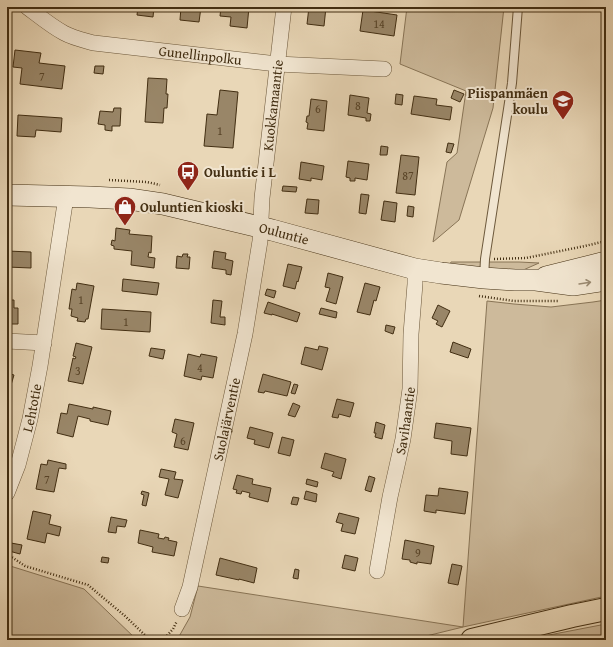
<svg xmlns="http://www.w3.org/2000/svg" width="613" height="647" viewBox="0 0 613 647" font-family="'Gentium Book Plus',serif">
  <rect width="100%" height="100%" fill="#e9d7b7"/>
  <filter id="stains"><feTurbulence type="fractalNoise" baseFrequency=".005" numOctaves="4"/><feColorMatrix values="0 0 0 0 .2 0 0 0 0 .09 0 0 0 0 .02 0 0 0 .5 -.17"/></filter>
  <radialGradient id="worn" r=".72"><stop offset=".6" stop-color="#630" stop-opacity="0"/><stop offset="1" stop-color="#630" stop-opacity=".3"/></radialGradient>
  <!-- green -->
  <path fill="#cdba9b" stroke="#887456" d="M407,7H504L493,108L459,220L433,242L447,162L457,153L466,91L400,64Z
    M451,262H519L539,263L521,271L484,269L450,264Z
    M606,300V596L463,627L410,640H177L190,617L198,586L463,627L487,301L514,304L551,307L593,302Z
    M7,565L84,589L137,640H7Z
    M606,624V640H523Z"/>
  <!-- building -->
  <path fill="#998668" stroke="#422e12" d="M89,7H104V10L89,8Z
    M138,7H154L153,17L137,15Z
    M181,7H201L199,22L180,20Z
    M221,7H249L247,28L230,26L231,17L220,16Z
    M309,7H326L324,26L307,24Z
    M363,10L397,15L394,36L360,31Z
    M15,50L41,53L39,63L65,66L62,89L20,84L22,68L13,67Z
    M95,66H104L103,74L94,73Z
    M148,78L167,79L166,94H168L167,108H164L163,123L145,122Z
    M220,90L238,92L233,148L204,146L207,114L217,115Z
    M454,90L464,94L460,102L451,98Z
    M396,94L403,95L402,105L395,104Z
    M350,95L369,98L367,113L371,114L370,121H366V118L348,115Z
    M414,96L437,99L436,105L452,107L450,120L411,114Z
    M311,99L327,101L324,131L307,129L308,123L306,122L307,116H309Z
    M114,108H121L120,126H112V131L105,130V125L98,124L100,111L113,112Z
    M18,115L62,118L61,132L36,130L35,137L17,136Z
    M448,143L454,144L451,153L446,152Z
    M381,146L388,147L387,155H380Z
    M401,155L419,157L415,195L396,193Z
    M348,161L369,164L367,180L355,178V181H350V178L346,177Z
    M301,162L324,166L322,180L311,178V181L299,179Z
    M283,186L297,187L296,192L282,191Z
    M361,194L369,195L366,214L359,213Z
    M307,199L319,200L318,214L305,213Z
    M384,201L397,203L395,222L381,220Z
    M408,206L414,207L413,217L407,216Z
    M116,228L130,230L129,234L152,236L151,253L149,252L148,257L155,258L154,268L131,265L132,251L114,249V246L111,245L112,240L115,241Z
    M7,251L31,252V268L7,267Z
    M214,251L226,253L225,259L233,261L231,275L226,274V270L212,268Z
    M183,254H188L187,257H190L189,269L176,268L177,256L182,257Z
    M288,264L302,267L298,282L297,281L295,289L283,286Z
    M328,273L343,277L336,304L326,301L330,288L325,287Z
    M123,279L159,283L157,295L122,291Z
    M77,283L94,286L88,319H86L85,322L77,321L78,318L71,316L72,309H69L72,289L76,290Z
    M365,283L380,287L376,301L374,300L370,315L357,312Z
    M267,289L276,291L274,298L265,295Z
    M7,300H14V308H18V324H7Z
    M213,300L222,301L220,317H225V325L211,323Z
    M268,302L300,313L297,322L272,314V315L264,313Z
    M438,305L450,311L442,327L436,324L438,321L432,318Z
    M321,308L337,312L336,318L319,314Z
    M102,309L151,312L150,332L101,329Z
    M386,325L395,327L393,334L385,331Z
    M453,342L471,349L468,358L450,352Z
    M76,343L92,347L83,384L68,381L73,358L75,359L76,357L73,356Z
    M319,346L328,348L322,370L301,364L305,347L318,350Z
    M151,348L165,350L163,359L149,356Z
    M188,354L200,357L201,354L217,357L213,378L202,376L201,380L184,376Z
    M7,373L14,375L8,395H7Z
    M263,374L291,382L287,396L265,391L264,393L258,392Z
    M294,384L298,385L295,394L291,393Z
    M337,399L354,403L350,417L339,414L338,418L332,417Z
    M293,403L300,406L295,417L288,415Z
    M69,404L93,409V407L111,411L108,425L90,421V419L78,416L73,437L57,433L61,413L67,414Z
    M175,419L194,423L188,450L174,447L177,434L172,432Z
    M376,422L385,425L382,439L375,437L376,433H374Z
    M436,423L471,428L467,456L451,454L452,441L434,438Z
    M250,427L273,433L269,448L254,444L255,440L247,438Z
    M282,437L294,440L290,456L278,453Z
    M325,453L346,459L341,479L332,476L334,472L321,468Z
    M48,460L66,464V469L59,468L54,492L36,489L41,464L47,465Z
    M161,469L176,472L174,479L183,480L178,498L165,495L169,479L159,477Z
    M237,475L253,479L252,484L271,488L268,502L249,497L250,493L242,491L241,494L236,493L237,490L233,489Z
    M369,476L375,478L371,492L365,490Z
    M307,479L318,482L317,487L306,484Z
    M439,488L468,492L465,514L436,510V513L424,511L426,495L438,496Z
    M142,491L149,493L146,506L142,505L144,495L141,494Z
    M306,491L317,494L316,502L304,499Z
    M293,497L299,498L297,505L291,504Z
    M33,511L51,515L49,524L61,527L59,536L47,533L45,543L27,539Z
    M339,513L359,518L355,534L341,531L343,524L336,522Z
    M111,517L127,520L125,527L117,526L116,533L108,532Z
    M140,530L159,534L158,538L164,539L165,537L169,538L168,540L177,542L174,556L152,552L153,547L138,543Z
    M405,540L434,546L431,564L417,562V564L410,562V560L402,559Z
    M11,543L22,545L20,554L9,551Z
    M345,555L358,558L355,571L342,568Z
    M102,557L109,558L108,563L101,562Z
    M220,558L257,568L254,583L239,579V580L216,575Z
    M452,564L462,566L458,585L448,583Z
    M295,569L299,570L298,579L293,578Z"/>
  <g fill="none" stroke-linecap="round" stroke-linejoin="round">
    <!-- service casing -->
    <g stroke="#6c583b" stroke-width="10">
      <path id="service" d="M484,278L485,259L512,83L518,7"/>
    </g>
    <!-- minor casing -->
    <g stroke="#6c583b" stroke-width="16">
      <g id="minor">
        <path id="s1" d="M27,7C39,16 51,26 64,33C73,38 83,40 94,43L277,64L384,69"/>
        <path d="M7,341L44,343"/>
        <path id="s2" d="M7,493L18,465L30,419L40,366L66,197"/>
        <path id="s3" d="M377,571L390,497L403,439L410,389L411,334L415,284V269"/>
        <path id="s4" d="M182,609L190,587L245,334L260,241L262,198L284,7"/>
      </g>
    </g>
    <!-- secondary casing -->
    <g stroke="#422e12" stroke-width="22">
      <g id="secondary">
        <path id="s5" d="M7,195L90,197L129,199L163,204L272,230L415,269L441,273L484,278L515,280H536L573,285L606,280"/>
        <path d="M546,277L606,262"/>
      </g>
    </g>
    <!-- trunk casing -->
    <g stroke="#422e12" stroke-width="24">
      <path id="trunk" d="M472,640L572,616L606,609"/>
    </g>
    <!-- path -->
    <path stroke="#422e12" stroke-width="2.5" stroke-dasharray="1 2" stroke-linecap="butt" d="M109,180L147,182L160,185
      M494,259L526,258L585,246L606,241
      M479,296L514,301H558
      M7,554L25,566L88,585L125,616L150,640
      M163,640L173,629L177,621"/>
    <!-- service -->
    <use href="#service" stroke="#f1e5d0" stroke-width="8"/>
    <!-- minor -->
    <use href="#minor" stroke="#f1e5d0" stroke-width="15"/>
    <!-- secondary -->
    <use href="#secondary" stroke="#f1e5d0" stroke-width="21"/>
    <!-- trunk -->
    <use href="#trunk" stroke="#e9d7b7" stroke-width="22"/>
  </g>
  <!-- one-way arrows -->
  <defs><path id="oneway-shaft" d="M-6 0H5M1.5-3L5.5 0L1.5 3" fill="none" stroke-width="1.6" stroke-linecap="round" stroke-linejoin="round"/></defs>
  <use stroke="#9a8a71" href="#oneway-shaft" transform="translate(585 283) rotate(-9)"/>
  <!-- icons -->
  <defs>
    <g id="school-pin" transform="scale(1.15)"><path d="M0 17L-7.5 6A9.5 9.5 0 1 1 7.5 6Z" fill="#8f2418" stroke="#f1e5d0"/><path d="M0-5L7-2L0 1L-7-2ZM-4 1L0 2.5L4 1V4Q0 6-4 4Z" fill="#fff"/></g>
    <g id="bus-pin" transform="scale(1.15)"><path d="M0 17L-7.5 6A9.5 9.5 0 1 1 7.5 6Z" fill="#8f2418" stroke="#f1e5d0"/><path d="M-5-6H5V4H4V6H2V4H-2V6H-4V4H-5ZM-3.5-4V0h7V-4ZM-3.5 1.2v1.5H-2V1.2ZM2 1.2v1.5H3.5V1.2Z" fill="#fff"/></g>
    <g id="shop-pin" transform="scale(1.15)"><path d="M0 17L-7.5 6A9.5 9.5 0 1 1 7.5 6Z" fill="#8f2418" stroke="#f1e5d0"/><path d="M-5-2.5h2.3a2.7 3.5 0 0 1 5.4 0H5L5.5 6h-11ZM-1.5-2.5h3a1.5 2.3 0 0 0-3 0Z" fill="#fff"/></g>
  </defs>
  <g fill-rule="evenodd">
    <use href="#school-pin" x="563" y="101"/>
    <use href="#bus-pin" x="188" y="172"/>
    <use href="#shop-pin" x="125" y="207"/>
  </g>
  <g text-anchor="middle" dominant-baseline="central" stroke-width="4" stroke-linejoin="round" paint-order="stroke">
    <!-- number labels -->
    <g font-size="12" fill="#584428">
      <text x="379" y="23">14</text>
      <text x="42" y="76">7</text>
      <text x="358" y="105">8</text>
      <text x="318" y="108">6</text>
      <text x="220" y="130">1</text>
      <text x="408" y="175">87</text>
      <text x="81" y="299">1</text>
      <text x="126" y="321">1</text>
      <text x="200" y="367">4</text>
      <text x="78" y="370">3</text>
      <text x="183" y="440">6</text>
      <text x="47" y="479">7</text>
      <text x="418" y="552">9</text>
    </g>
    <!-- street labels -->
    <g font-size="14" fill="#422e12" stroke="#f1e5d0">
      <text stroke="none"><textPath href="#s1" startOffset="184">Gunellinpolku</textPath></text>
      <text stroke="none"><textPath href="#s4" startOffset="513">Kuokkamaantie</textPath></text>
      <text stroke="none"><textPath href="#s5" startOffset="281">Ouluntie</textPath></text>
      <text stroke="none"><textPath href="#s2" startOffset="89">Lehtotie</textPath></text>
      <text stroke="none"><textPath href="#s4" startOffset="195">Suolajärventie</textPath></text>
      <text stroke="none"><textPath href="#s3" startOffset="153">Savihaantie</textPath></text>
    </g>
    <!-- poi labels -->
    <g font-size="14" font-weight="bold" fill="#422e12" stroke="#f1e5d0" text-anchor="start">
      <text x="548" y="93" text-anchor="end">Piispanmäen<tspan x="548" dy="16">koulu</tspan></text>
      <text x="204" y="172">Ouluntie i L</text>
      <text x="140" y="207">Ouluntien kioski</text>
    </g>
  </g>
  <!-- margin -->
  <rect width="613" height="647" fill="none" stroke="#e9d7b7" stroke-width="24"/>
  <rect x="8" y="8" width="597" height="631" fill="none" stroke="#422e12" stroke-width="2"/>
  <rect x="12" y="12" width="589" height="623" fill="none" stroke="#422e12"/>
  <rect width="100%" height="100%" filter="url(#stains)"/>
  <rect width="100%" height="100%" fill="url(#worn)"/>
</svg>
